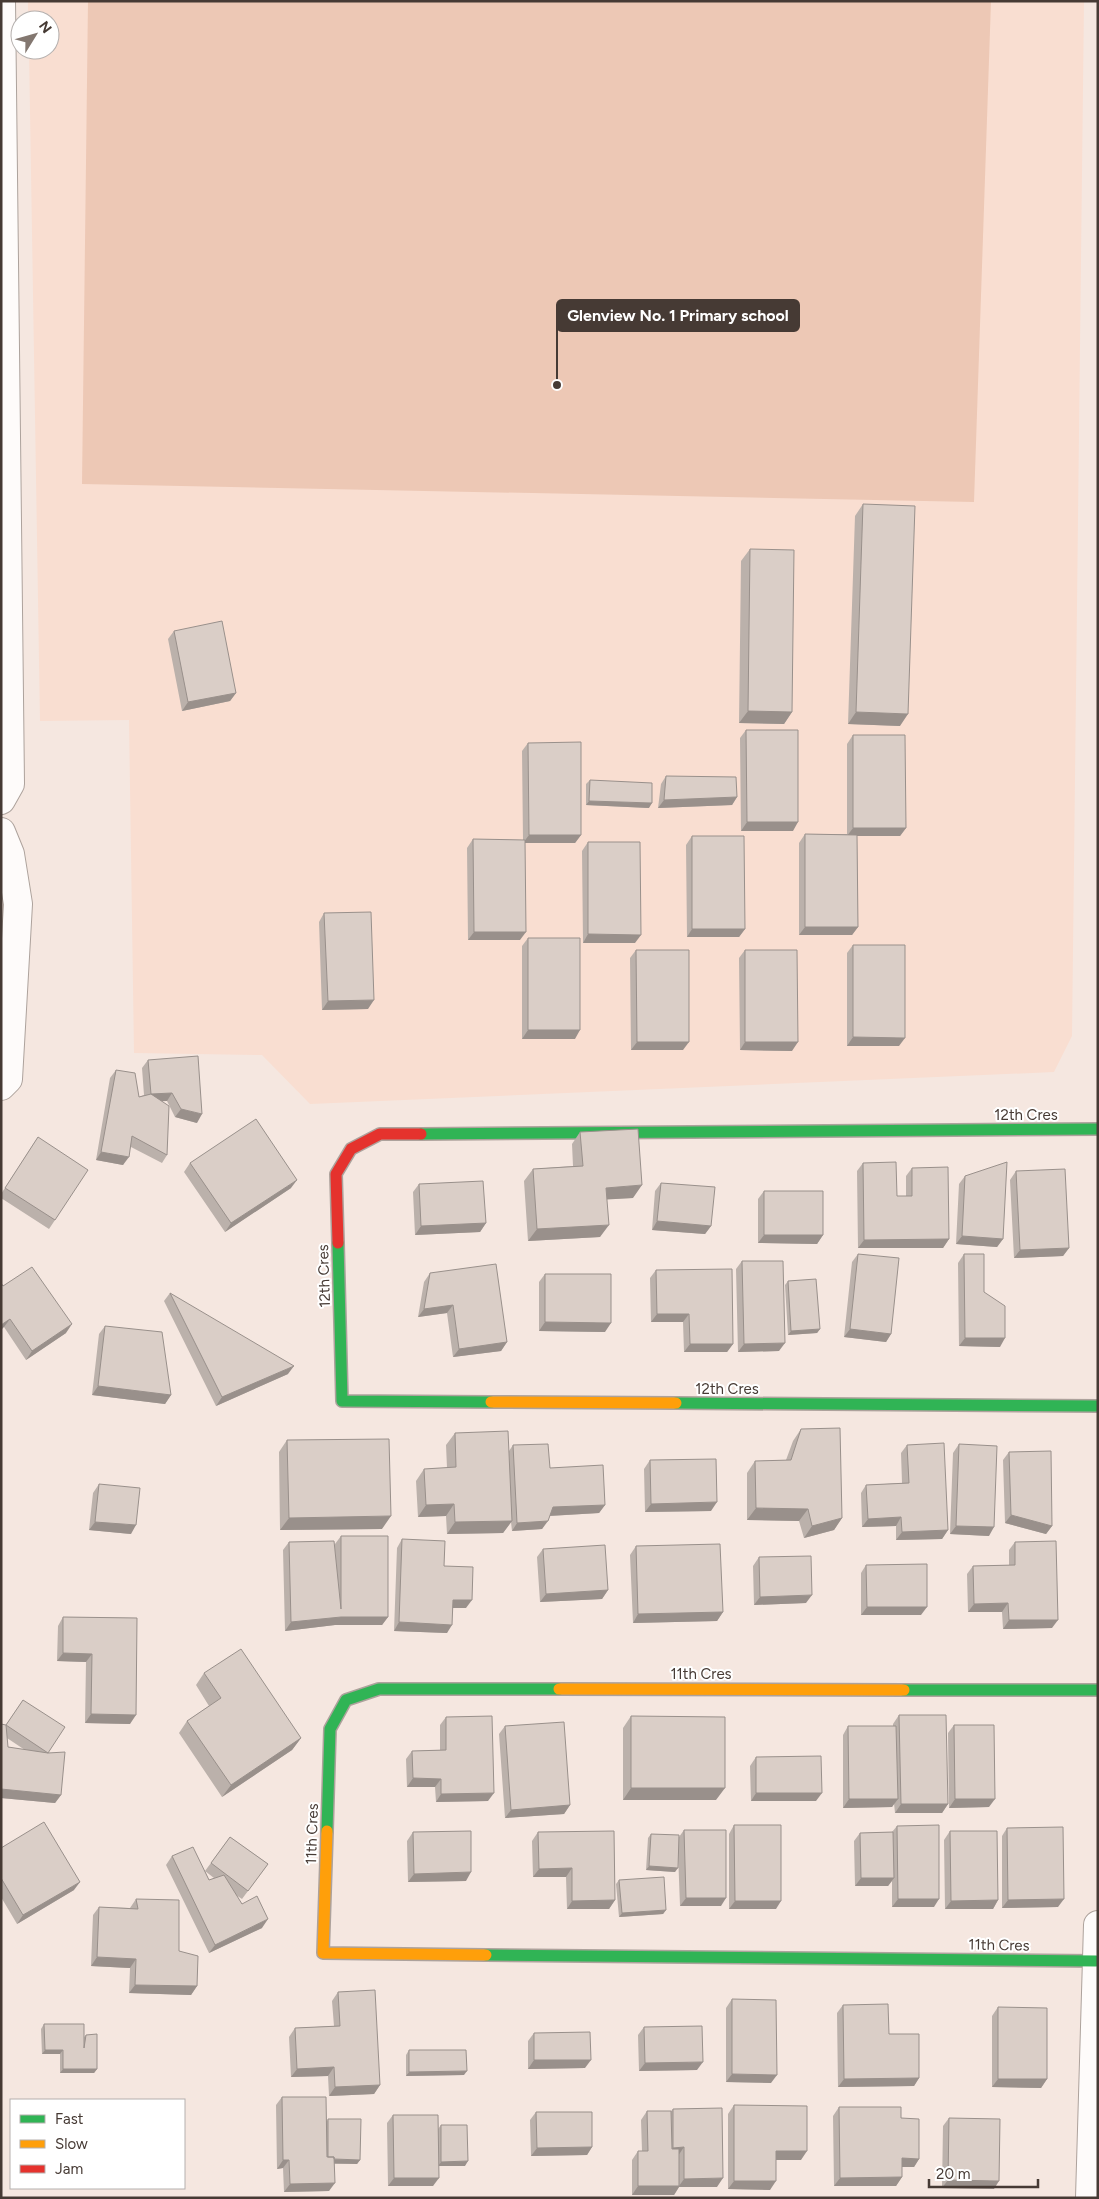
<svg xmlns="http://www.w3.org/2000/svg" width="1099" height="2199" viewBox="0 0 1099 2199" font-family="Figtree,sans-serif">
  <rect width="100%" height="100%" fill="#f5e7e0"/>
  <!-- built -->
  <path fill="#f9ded1" d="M28,1H1084L1072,1036L1054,1072L310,1104L262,1055L134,1053L129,720L40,721L29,50H50V20H28Z"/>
  <!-- green -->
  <path fill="#edc8b5" d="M88,1H991L974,502L82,484Z"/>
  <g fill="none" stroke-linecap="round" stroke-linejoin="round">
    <!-- street casing -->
    <g stroke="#ada29c" stroke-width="30">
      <path id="street" d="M1,800L10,784L1,1
        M1,832L10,854L18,904L8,1079L1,1086
        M1090,2198L1098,1925"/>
    </g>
    <!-- fast casing -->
    <g stroke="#ada29c" stroke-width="14">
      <path id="fast" d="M421,1134L1098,1129
        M338,1243L342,1401L491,1402
        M676,1403L1098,1406
        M904,1690H1098
        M327,1831L330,1729L346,1700L379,1689H559
        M486,1955L1096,1961"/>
    </g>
    <!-- slow casing -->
    <g stroke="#ada29c" stroke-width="14">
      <path id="slow" d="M491,1402L676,1403
        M559,1689L904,1690
        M327,1831L323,1953L486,1955"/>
    </g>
    <!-- jam casing -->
    <g stroke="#ada29c" stroke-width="14">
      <path id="jam" d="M338,1243L336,1174L351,1149L380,1134H421"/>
    </g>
    <!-- street -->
    <use href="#street" stroke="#fefbfa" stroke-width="28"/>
    <!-- fast -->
    <use href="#fast" stroke="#30b455" stroke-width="11"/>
    <!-- slow -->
    <use href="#slow" stroke="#ff9f0a" stroke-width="11"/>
    <!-- jam -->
    <use href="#jam" stroke="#e5322d" stroke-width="11"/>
  </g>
  <!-- wall -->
  <path fill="#bbb1ab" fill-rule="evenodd" d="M863,504L900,726L848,724L855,516Z
    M750,549L792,712L784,724L739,723L741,561Z
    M174,631L236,693L230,701L182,711L168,639Z
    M746,730L793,831H741L740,738Z
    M853,735L906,828L900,836H857L858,927L852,935H799V843L805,834H847V744Z
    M528,743L581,835L575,843H525L520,940H468L467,848L473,839L523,840L522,751Z
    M666,776L737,797L732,805L658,808L661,784Z
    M590,780L649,808L586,805V784Z
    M692,836L745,929L739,937H687L686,845Z
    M588,842L635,943H583L582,851Z
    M324,913L368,1009L322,1010L319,922Z
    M528,938L575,1039H522V946Z
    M853,945L899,1046H847V953Z
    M636,950L683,1050H631L630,958Z
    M745,950L792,1051L740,1050L739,958Z
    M148,1060L197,1123L175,1117L167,1101H162L167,1155L162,1163L131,1147L123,1165L96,1160L110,1078L116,1070L139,1097L144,1095L142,1068Z
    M580,1132L633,1198L607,1199L600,1237L528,1241L524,1181L533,1169L573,1166L572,1144Z
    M38,1137L55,1220L49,1229L1,1198V1194Z
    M190,1163L291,1188L225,1232L184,1172Z
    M863,1163L897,1196H906V1176L912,1168L949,1239L943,1248H858L857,1171Z
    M1016,1171L1069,1248L1063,1256L1014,1258L1010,1180Z
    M965,1176L1003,1239L997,1247L956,1244L959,1184Z
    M661,1183L711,1226L705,1234L652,1230L655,1191Z
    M419,1184L486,1223L480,1232L415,1235L413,1192Z
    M764,1191L823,1235L817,1244L758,1243V1199Z
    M858,1254L891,1334L886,1342L844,1337L852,1262Z
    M964,1254L984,1292L1000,1347L959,1346L958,1263Z
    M742,1261L779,1351L738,1352L736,1269Z
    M656,1270L733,1344L727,1352H684L683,1322H651L650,1278Z
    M430,1273L507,1342L501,1351L453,1357L447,1313L418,1317L424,1282Z
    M545,1274L605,1332L539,1331V1282Z
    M788,1281L820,1329L817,1333L788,1335L785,1285Z
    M3,1286L66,1333L26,1360L4,1327Z
    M170,1293L288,1374L216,1406L164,1301Z
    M105,1326L171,1395L165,1404L92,1395L99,1334Z
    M801,1429L842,1518L834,1530L804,1538L799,1521L747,1520V1473L755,1461L786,1460L793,1441Z
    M455,1433L509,1451L513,1445L550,1468L605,1505L599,1513L550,1516L542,1529L512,1531L511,1522L503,1533L447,1534L446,1516L418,1517L416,1481L424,1469L447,1468L446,1445Z
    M287,1440L382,1529L280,1530L279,1452Z
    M959,1444L989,1536L950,1534L953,1453Z
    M907,1445L948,1530L942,1539L896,1540V1526L862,1527L861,1493L866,1485L902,1483L901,1453Z
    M1009,1452L1052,1526L1046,1534L1005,1523L1003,1460Z
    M650,1460L711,1511L645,1512L644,1469Z
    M99,1484L131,1534L89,1530L93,1493Z
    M341,1536L388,1617L382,1625H335L285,1631L283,1550L289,1542L335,1554V1544Z
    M402,1539L444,1566L466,1608H453L447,1633L394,1631L397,1548Z
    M1015,1542L1052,1628L1003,1629L1002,1612H968L967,1574L973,1566L1009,1565V1550Z
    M636,1546L723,1612L717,1621L633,1623L630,1555Z
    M543,1549L608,1590L602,1599L540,1602L537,1557Z
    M759,1557L806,1603L754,1605L753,1566Z
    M866,1565L921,1615H861V1573Z
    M63,1617L137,1618L130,1724L85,1723L86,1662L57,1661L58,1626Z
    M204,1673L301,1738L292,1750L222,1797L179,1733L187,1721L209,1706L196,1685Z
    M23,1700L48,1753L61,1795L55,1803L1,1798L6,1725ZM7,1738L25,1750L8,1747Z
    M899,1715L948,1804L942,1813H895L894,1803L892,1807L843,1808V1735L848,1726H893V1724Z
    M631,1716L716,1800H623V1728Z
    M446,1717L488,1801L436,1802L435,1787H407L406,1759L412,1751L440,1750V1725Z
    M954,1725L989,1807L949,1808L948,1733Z
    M505,1726L570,1805L564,1814L505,1818L499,1734Z
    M756,1757L816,1801H751L750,1766Z
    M734,1825L776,1909H729V1834Z
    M897,1826L934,1907H892V1881L888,1886H855L854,1841L860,1833L892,1832Z
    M1007,1828L1058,1907L1002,1908V1836Z
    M684,1830L721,1906H680L678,1853L675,1872L646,1870L648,1838L651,1834L679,1837Z
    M950,1831L998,1900L993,1909H945L944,1840Z
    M413,1832L466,1881L408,1882L407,1841Z
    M538,1832L615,1900L609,1909H567L566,1877H533L532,1841Z
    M230,1837L268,1864L242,1899L236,1895L242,1904L262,1928L209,1953L166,1865L172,1856L205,1871ZM205,1871L214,1878L209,1880Z
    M1,1848L74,1890L17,1924L1,1897Z
    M619,1880L666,1910L663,1914L619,1917L616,1884Z
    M136,1899L179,1951L197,1986L191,1995L129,1993L130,1968L91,1966L93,1915L99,1907L130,1908Z
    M338,1992L380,2085L374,2094L329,2096L328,2076L291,2077L289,2037L295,2028L334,2026L332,2001Z
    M732,1999L771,2083L726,2082V2008Z
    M843,2005L889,2034L919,2078L914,2086L838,2087L837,2013Z
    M998,2007L1047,2079L1041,2088L992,2087V2016Z
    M44,2024L84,2037L86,2035L97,2069L94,2073H60V2054H42L41,2029Z
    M644,2027L697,2070L639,2071L638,2035Z
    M534,2033L585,2068L528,2069V2041Z
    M409,2050L464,2075L406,2076V2055Z
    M282,2097L327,2121L328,2119L360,2160L357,2164H334L329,2191L284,2192L283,2168L277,2169L276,2105Z
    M734,2105L801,2160H776L770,2190L728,2189V2114Z
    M839,2107L901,2118L919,2159L914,2167H902V2177L896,2186H834L833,2116Z
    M673,2109L717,2187H679L674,2195H632V2160L638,2151H642L641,2120L647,2111H671Z
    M536,2112L592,2147L587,2155L531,2156L530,2120Z
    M393,2115L438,2129L441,2125L465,2166H438L433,2186H388L387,2123Z
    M949,2118L994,2189L942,2188L943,2126Z"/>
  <!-- shaded-wall -->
  <path fill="#99908b" d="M236,693L230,701L182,711L188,702Z
    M748,711L792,712L784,724L739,723Z
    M856,712L908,714L900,726L848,724Z
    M737,797L732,805L658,808L664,800Z
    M589,801L652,803L649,808L586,805Z
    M747,822H798L793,831H741Z
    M853,828H906L900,836H847Z
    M529,835H581L575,843H523Z
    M805,927H858L852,935H799Z
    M692,929H745L739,937H687Z
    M474,932H526L520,940H468Z
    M588,934L641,935L635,943H583Z
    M374,1000L368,1009L322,1010L328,1001Z
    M528,1030H580L575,1039H522Z
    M853,1037L905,1038L899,1046H847Z
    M637,1042H689L683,1050H631Z
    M745,1042H798L792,1051L740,1050Z
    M172,1093L167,1101L145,1102L151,1094Z
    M181,1109L202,1114L197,1123L175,1117Z
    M101,1152L129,1157L123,1165L96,1160Z
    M297,1180L291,1188L225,1232L231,1223Z
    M642,1185L633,1198L598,1200L606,1188Z
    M657,1221L711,1226L705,1234L652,1230Z
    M486,1223L480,1232L415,1235L421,1226Z
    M609,1225L600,1237L528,1241L537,1229Z
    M764,1235H823L817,1244L758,1243Z
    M962,1236L1003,1239L997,1247L956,1244Z
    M949,1239L943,1248H858L864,1240Z
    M1069,1248L1063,1256L1014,1258L1020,1250Z
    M453,1305L447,1313L418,1317L424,1309Z
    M657,1314H689L683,1322H651Z
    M10,1319L4,1327L1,1330V1325Z
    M545,1322L611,1323L605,1332L539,1331Z
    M72,1324L66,1333L26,1360L32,1351Z
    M820,1329L817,1333L788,1335L791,1331Z
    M850,1329L891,1334L886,1342L844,1337Z
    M965,1338H1005L1000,1347L959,1346Z
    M507,1342L501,1351L453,1357L459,1349Z
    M785,1343L779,1351L738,1352L744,1344Z
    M690,1344H733L727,1352H684Z
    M294,1366L288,1374L216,1406L222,1397Z
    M98,1386L171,1395L165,1404L92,1395Z
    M717,1502L711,1511L645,1512L651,1504Z
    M454,1504L446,1516L418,1517L426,1505Z
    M605,1505L599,1513L547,1516L553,1507Z
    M756,1508L808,1509L799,1521L747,1520Z
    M1011,1515L1052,1526L1046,1534L1005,1523Z
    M391,1516L382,1529L280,1530L289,1518Z
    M901,1517L896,1526L862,1527L868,1519Z
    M842,1518L834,1530L804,1538L812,1526Z
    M512,1521L503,1533L447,1534L455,1522Z
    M548,1521L542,1529L512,1531L517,1523Z
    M95,1522L136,1525L131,1534L89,1530Z
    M956,1526L994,1527L989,1536L950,1534Z
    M948,1530L942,1539L896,1540L902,1532Z
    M608,1590L602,1599L540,1602L546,1594Z
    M812,1595L806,1603L754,1605L760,1597Z
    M453,1600H472L466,1608H447Z
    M1008,1603L1002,1612H968L974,1604Z
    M867,1607H927L921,1615H861Z
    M723,1612L717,1621L633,1623L638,1614Z
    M341,1617H388L382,1625H335L285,1631L291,1622Z
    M1009,1620H1058L1052,1628L1003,1629Z
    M399,1622L452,1625L447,1633L394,1631Z
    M63,1653L92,1654L86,1662L57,1661Z
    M91,1714L136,1715L130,1724L85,1723Z
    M301,1738L292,1750L222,1797L231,1785Z
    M413,1778L441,1779L435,1787H407Z
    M631,1788H725L716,1800H623Z
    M1,1789L61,1795L55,1803L1,1798Z
    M494,1793L488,1801L436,1802L441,1794Z
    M756,1793H822L816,1801H751Z
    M849,1799H898L892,1807L843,1808Z
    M955,1799H995L989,1807L949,1808Z
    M901,1804H948L942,1813H895Z
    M570,1805L564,1814L505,1818L511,1810Z
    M649,1866L678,1868L675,1872L646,1870Z
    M572,1868L566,1877H533L539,1869Z
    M471,1872L466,1881L408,1882L414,1874Z
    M861,1878H894L888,1886H855Z
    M80,1882L74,1890L17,1924L23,1915Z
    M686,1898H726L721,1906H680Z
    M898,1899H939L934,1907H892Z
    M1064,1899L1058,1907L1002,1908L1008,1900Z
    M615,1900L609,1909H567L572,1901Z
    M998,1900L993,1909H945L951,1901Z
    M735,1901H781L776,1909H729Z
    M666,1910L663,1914L619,1917L622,1913Z
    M268,1919L262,1928L209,1953L215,1945Z
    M97,1957L136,1959L130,1968L91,1966Z
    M135,1985L197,1986L191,1995L129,1993Z
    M45,2050H63L60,2054H42Z
    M534,2060H591L585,2068L528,2069Z
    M703,2062L697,2070L639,2071L645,2063Z
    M334,2067L328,2076L291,2077L297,2069Z
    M63,2069H97L94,2073H60Z
    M467,2071L464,2075L406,2076L409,2072Z
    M732,2074L777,2075L771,2083L726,2082Z
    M919,2078L914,2086L838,2087L844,2079Z
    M998,2079H1047L1041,2088L992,2087Z
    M380,2085L374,2094L329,2096L335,2087Z
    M592,2147L587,2155L531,2156L537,2148Z
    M684,2147L678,2156H667L673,2148Z
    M776,2151H807L801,2160H770Z
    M902,2158L919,2159L914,2167H896Z
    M328,2159L360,2160L357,2164L325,2163Z
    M283,2160H289L283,2168L277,2169Z
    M468,2161L465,2166H438L441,2162Z
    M902,2177L896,2186H834L840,2178Z
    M394,2178H439L433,2186H388Z
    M723,2178L717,2187H679L674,2195H632L638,2186H679L684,2179Z
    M948,2180L999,2181L994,2189L942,2188Z
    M734,2181H776L770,2190L728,2189Z
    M335,2183L329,2191L284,2192L290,2184Z"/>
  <!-- building -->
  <path fill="#dacec7" stroke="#99908b" d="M863,504L915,506L908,714L856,712Z
    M750,549L794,550L792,712L748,711Z
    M222,621L236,693L188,702L174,631Z
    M746,730H798V822H747Z
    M853,735H905L906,828H853Z
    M581,742V835H529L528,743Z
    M666,776L736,777L737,797L664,800Z
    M590,780L652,783V803L589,801Z
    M805,834L857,835L858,927H805Z
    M692,836H744L745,929H692Z
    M473,839L525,840L526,932H474Z
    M588,842H640L641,935L588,934Z
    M371,912L374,1000L328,1001L324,913Z
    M528,938H580V1030H528Z
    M853,945H905V1038L853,1037Z
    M636,950H689V1042H637Z
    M745,950H797L798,1042H745Z
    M198,1056L202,1114L181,1109L172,1093L151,1094L148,1060Z
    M116,1070L135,1073L139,1097L151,1094L169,1106L167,1155L132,1136L129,1157L101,1152Z
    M256,1119L297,1180L231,1223L190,1163Z
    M638,1129L642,1185L606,1188L609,1225L537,1229L533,1169L583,1166L580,1132Z
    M38,1137L88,1170L55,1220L5,1188Z
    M896,1162L897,1196H912V1168L948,1167L949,1239L864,1240L863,1163Z
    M1007,1162L1003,1239L962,1236L965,1176Z
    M1065,1169L1069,1248L1020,1250L1016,1171Z
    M483,1181L486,1223L421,1226L419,1184Z
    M661,1183L715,1187L711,1226L657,1221Z
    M764,1191H823V1235H764Z
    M858,1254L899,1258L891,1334L850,1329Z
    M964,1254H984V1292L1005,1306V1338H965Z
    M742,1261H783L785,1343L744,1344Z
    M496,1264L507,1342L459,1349L453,1305L424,1309L430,1273Z
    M32,1267L72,1324L32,1351L10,1319L1,1325V1283L3,1286Z
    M732,1269L733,1344H690L689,1314H657L656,1270Z
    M545,1274H611V1323L545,1322Z
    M816,1279L820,1329L791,1331L788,1281Z
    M170,1293L294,1366L222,1397Z
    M105,1326L162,1332L171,1395L98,1386Z
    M840,1428L842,1518L812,1526L808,1509L756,1508L755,1461L791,1460L801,1429Z
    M508,1431L512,1521L455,1522L454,1504L426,1505L424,1469L456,1467L455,1433Z
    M389,1439L391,1516L289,1518L287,1440Z
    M944,1443L948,1530L902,1532L901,1517L868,1519L866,1485L909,1483L907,1445Z
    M548,1444L550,1468L603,1465L605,1505L553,1507L548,1521L517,1523L513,1445Z
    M959,1444L997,1446L994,1527L956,1526Z
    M1051,1451L1052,1526L1011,1515L1009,1452Z
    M716,1459L717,1502L651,1504L650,1460Z
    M99,1484L140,1488L136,1525L95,1522Z
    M341,1536H388V1617H341L291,1622L289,1542L334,1541L341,1609Z
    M402,1539L445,1541L444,1566L473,1567L472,1600H453L452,1625L399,1622Z
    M1056,1541L1058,1620H1009L1008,1603L974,1604L973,1566L1015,1565V1542Z
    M720,1544L723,1612L638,1614L636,1546Z
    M605,1545L608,1590L546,1594L543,1549Z
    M811,1556L812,1595L760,1597L759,1557Z
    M927,1564V1607H867L866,1565Z
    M63,1617L137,1618L136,1715L91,1714L92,1654L63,1653Z
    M241,1649L301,1738L231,1785L187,1721L221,1698L204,1673Z
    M23,1700L65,1727L48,1753L65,1752L61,1795L1,1789V1724L6,1725L8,1747L48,1753L6,1725Z
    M899,1715H946L948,1804H901Z
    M492,1716L494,1793L441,1794V1779L413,1778L412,1751L446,1750V1717Z
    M631,1716L725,1717V1788H631Z
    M564,1722L570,1805L511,1810L505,1726Z
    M954,1725H994L995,1799H955Z
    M848,1726H896L898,1799H849Z
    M821,1756L822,1793H756V1757Z
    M44,1822L80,1882L23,1915L1,1878V1848Z
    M734,1825H781V1901H735Z
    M939,1825V1899H898L897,1826Z
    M1063,1827L1064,1899L1008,1900L1007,1828Z
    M684,1830H726V1898H686Z
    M471,1831V1872L414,1874L413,1832Z
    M614,1831L615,1900L572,1901V1868L539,1869L538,1832Z
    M950,1831H997L998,1900L951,1901Z
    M893,1832L894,1878H861L860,1833Z
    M651,1834L679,1835L678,1868L649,1866Z
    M230,1837L268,1864L248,1891L211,1863Z
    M193,1847L209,1880L224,1875L242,1904L257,1896L268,1919L215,1945L172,1856Z
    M664,1877L666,1910L622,1913L619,1880Z
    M136,1899L179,1900V1951L198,1956L197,1986L135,1985L136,1959L97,1957L99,1907L138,1909Z
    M375,1990L380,2085L335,2087L334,2067L297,2069L295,2028L340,2026L338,1992Z
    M732,1999L776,2000L777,2075L732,2074Z
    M888,2004L889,2034H919V2078L844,2079L843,2005Z
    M998,2007L1047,2008V2079H998Z
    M44,2024H84V2048L86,2035L97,2034V2069H63V2050H45Z
    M702,2026L703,2062L645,2063L644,2027Z
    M590,2032L591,2060H534V2033Z
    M409,2050H466L467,2071L409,2072Z
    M282,2097H326L327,2157H334L335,2183L290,2184L289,2160H283Z
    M734,2105L807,2106V2151H776V2181H734Z
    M839,2107H901V2118L919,2119V2159L902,2158V2177L840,2178Z
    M722,2108L723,2178L684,2179V2147L673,2148V2109Z
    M647,2111H671L672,2149H679V2186H638V2151H648Z
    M536,2112H592V2147L537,2148Z
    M393,2115H438L439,2178H394Z
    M949,2118L1000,2119L999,2181L948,2180Z
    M328,2119H361L360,2160L334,2159V2157H328Z
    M441,2125H467L468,2161L441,2162Z"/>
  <g text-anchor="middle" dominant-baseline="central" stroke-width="4" stroke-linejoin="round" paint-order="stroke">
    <!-- street labels -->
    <g font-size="15" fill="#463a34" stroke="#fff">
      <text x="1026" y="1115">12th Cres</text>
      <text transform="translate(324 1276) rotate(-92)">12th Cres</text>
      <text x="727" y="1389">12th Cres</text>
      <text x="701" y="1674">11th Cres</text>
      <text transform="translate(312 1834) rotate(-88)">11th Cres</text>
      <text transform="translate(999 1945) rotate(1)">11th Cres</text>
    </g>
  </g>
  <!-- callouts -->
  <path fill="none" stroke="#463a34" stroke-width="2" d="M557 385L557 315"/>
  <circle fill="#463a34" stroke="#fff" stroke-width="2" cx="557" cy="385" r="5"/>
  <rect fill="#463a34" stroke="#463a34" stroke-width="2" x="557" y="300" width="242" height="31" rx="5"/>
  <g font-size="16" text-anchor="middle" font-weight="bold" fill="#fff">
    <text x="678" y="321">Glenview No. 1 Primary school</text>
  </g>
  <!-- border -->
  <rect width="1099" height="2199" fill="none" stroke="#463a34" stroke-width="5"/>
  <!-- legend -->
  <rect x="10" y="2099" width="175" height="90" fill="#ffffff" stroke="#b5b0ae"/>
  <rect x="20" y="2115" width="25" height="8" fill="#30b455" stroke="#b5b0ae"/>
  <text x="55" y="2124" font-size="15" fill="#463a34">Fast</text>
  <rect x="20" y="2140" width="25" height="8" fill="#ff9f0a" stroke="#b5b0ae"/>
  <text x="55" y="2149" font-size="15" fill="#463a34">Slow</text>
  <rect x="20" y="2165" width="25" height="8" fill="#e5322d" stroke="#b5b0ae"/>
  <text x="55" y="2174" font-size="15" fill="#463a34">Jam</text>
  <!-- north arrow -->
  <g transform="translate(35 35) rotate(53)"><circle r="24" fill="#ffffff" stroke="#b5b0ae"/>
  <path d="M0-4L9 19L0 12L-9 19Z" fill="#837770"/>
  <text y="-8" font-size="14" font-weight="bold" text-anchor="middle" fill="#463a34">N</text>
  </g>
  <!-- scale -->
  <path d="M929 2179v8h109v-8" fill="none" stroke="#463a34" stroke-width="2.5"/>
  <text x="936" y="2179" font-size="15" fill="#463a34" stroke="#ffffff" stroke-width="4" paint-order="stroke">20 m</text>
</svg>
